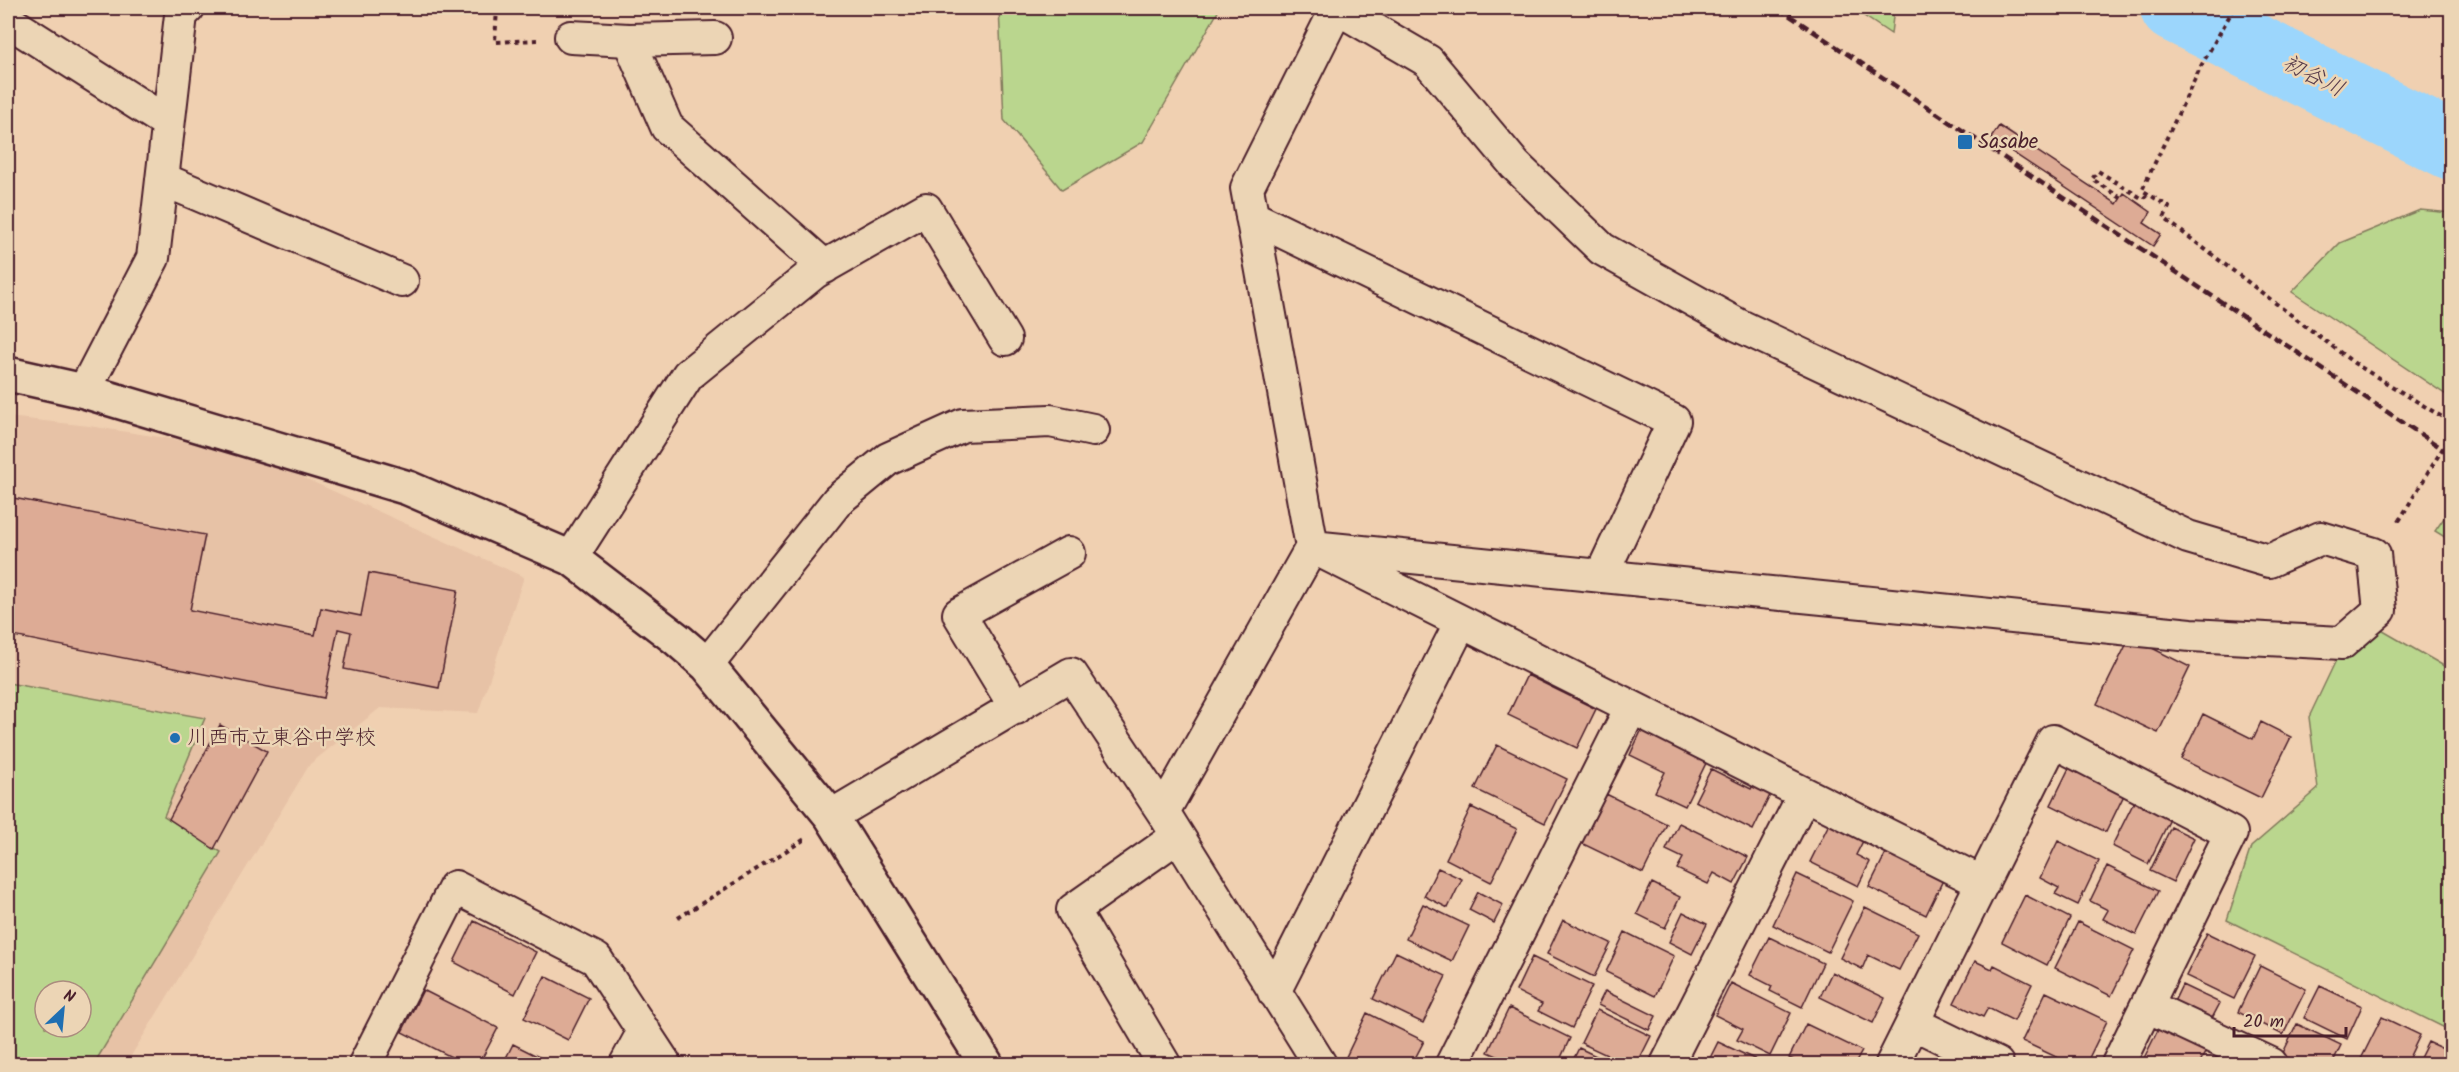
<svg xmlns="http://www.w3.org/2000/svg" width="2459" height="1072" viewBox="0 0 2459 1072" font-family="Kalam,'Klee One',sans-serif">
  <rect width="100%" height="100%" fill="#f0d0b1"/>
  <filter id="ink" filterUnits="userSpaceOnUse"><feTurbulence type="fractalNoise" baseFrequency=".0167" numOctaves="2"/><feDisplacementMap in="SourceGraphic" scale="12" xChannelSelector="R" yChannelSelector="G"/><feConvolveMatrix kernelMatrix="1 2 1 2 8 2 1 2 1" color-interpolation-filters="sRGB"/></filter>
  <g filter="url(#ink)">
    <!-- built -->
    <path fill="#e7c2a6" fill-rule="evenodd" d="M8,417L89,426L242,450L524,577L478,713L380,708L310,764L126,1064H8ZM45,991H81V1027H45Z"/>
    <!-- green -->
    <path fill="#bad68e" stroke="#827a5c" stroke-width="1.5" fill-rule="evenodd" d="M999,8H1220L1143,142L1062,190L1004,120Z
      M1852,8H1894L1891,34Z
      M2420,210L2451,213V398L2292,292L2340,243Z
      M2451,508V541L2435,531Z
      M2357,616L2451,670V1031L2227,920L2251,847L2318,789L2309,717Z
      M8,683L205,718L164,816L221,852L94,1064H8ZM45,991H81V1027H45Z"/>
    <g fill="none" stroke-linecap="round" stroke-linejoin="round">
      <!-- river -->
      <path stroke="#9cd6fc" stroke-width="68" d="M2174,8L2452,146"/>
    </g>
    <!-- building -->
    <path fill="#ddab95" stroke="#4a1f2b" stroke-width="1.5" d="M1999,126L2117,204L2124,193L2151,212L2144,223L2161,234L2153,246L1991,138Z
      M8,497L205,535L190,610L315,635L321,608L361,616L369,573L458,590L439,688L344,669L351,632L338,629L324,698L8,635Z
      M2130,637L2190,667L2158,733L2097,704Z
      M1527,675L1596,709L1577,748L1508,715Z
      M2203,714L2253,739L2261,722L2291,737L2261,798L2181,759Z
      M220,725L267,751L214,849L169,819Z
      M1643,727L1708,759L1685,806L1655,792L1665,772L1630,755Z
      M1497,745L1567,779L1545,823L1475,789Z
      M2070,766L2125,793L2106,832L2051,805Z
      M1711,769L1751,789L1754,783L1772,791L1753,830L1695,801Z
      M1606,794L1667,824L1643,873L1581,843Z
      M2136,798L2172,815L2148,864L2112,846Z
      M1471,807L1517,829L1491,882L1446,859Z
      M1830,822L1864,839L1856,855L1870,862L1858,886L1810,862Z
      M1679,823L1748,857L1734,884L1714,873L1708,884L1677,869L1683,858L1666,850Z
      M2171,827L2194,838L2173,882L2150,871Z
      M2058,841L2099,861L2078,905L2055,894L2059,888L2040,878Z
      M1888,849L1945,876L1926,915L1869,887Z
      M2107,866L2158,891L2136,935L2103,919L2108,910L2090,901Z
      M1438,868L1462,879L1448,908L1424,896Z
      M1797,874L1853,901L1828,952L1773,925Z
      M1652,883L1680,897L1665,928L1637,914Z
      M1478,892L1503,905L1494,923L1469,910Z
      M2025,895L2070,918L2047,965L2002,942Z
      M1423,904L1469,926L1452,961L1406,939Z
      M1865,907L1918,933L1899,970L1868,955L1862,969L1840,958Z
      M1683,912L1707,924L1692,954L1669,942Z
      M1563,920L1611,943L1594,977L1547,954Z
      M474,921L536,952L515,994L454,962Z
      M2078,922L2134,950L2111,996L2055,968Z
      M1625,932L1674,956L1655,996L1606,972Z
      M2207,933L2255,956L2234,999L2186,976Z
      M1769,937L1823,963L1802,1007L1770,991L1772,986L1750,975Z
      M1396,952L1446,976L1423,1023L1373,999Z
      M1532,957L1592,986L1572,1028L1538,1011L1542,1004L1516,991Z
      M1975,961L1992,969L1994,965L2032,984L2014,1021L1988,1008L1983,1017L1954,1003Z
      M2260,966L2306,989L2283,1035L2238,1012Z
      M1832,972L1885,998L1873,1023L1820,997Z
      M545,976L589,998L568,1040L524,1018Z
      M1731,983L1791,1013L1770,1056L1737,1040L1743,1029L1715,1015Z
      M2182,985L2220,1003L2208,1026L2171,1008Z
      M2320,986L2362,1006L2347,1039L2304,1018Z
      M423,990L498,1028L479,1064H465L402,1032Z
      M1605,991L1656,1016L1649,1030L1598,1005Z
      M2046,992L2107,1021L2086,1064H2071L2022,1041Z
      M1509,1008L1570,1038L1558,1064H1515L1488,1052Z
      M1597,1010L1651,1036L1637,1064H1626L1581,1043Z
      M1367,1013L1424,1041L1412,1064H1356L1345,1059Z
      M2382,1017L2420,1035L2406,1064L2359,1063Z
      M1806,1024L1862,1051L1855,1064H1802L1789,1058Z
      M2161,1024L2208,1047L2199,1064H2141Z
      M2297,1024L2341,1045L2332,1064H2292L2280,1059Z
      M1718,1042L1765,1064H1707Z
      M2428,1042L2452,1053V1064H2417Z
      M513,1044L553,1064H503Z
      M1579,1048L1613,1064H1571Z"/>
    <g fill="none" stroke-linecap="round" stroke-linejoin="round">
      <!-- street casing -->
      <g stroke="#4a1f2b" stroke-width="36">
        <path id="street" d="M1337,8L1428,61L1515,165L1602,249L1738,325L2188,537L2269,561L2321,538L2374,554L2380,610L2342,643L2191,635L1312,547L1247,188Z
          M8,21L168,123
          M571,37L629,40L715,38
          M629,40L667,127L825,267
          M162,179L402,281
          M1252,217L1674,421L1601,576
          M84,391L153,258L181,15L188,8
          M571,558L688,375L815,272L926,209L1005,339
          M707,665L838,500L888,459L963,425L1050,421L1093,430
          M1016,708L959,614L1069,553
          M831,816L1071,674L1163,812
          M1274,992L1461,622
          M2147,1006L2271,1064
          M1913,1023L1997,1064
          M365,1064L455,887L596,959L665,1064
          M626,1064L644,1031
          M1164,1064L1073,910L1178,836
          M1320,1064L1163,812L1312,547L1983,883
          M1452,1064L1631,708
          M1667,1064L1804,795
          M1892,1064L2053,741L2231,833L2118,1064"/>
      </g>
      <!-- secondary casing -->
      <g stroke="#4a1f2b" stroke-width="38">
        <path id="secondary" d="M8,374L84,391L408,488L571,558L678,640L707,665L831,816L986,1064"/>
      </g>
      <!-- path -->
      <path stroke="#4a1f2b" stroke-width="4" stroke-dasharray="4.5 4.5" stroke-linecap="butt" d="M497,8L495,42L537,40
        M2234,8L2201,66L2142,190L2169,207L2164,218L2354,363L2452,423
        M2121,198L2092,179L2098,171L2143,199L2148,194
        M678,918L805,839"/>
      <!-- street -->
      <use href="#street" stroke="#ecd5b5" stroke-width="32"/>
      <!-- secondary -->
      <use href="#secondary" stroke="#ecd5b5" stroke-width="33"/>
      <!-- rail -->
      <path stroke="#4a1f2b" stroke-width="4.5" stroke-dasharray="9 4.5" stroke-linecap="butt" d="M1778,8L2452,455"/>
      <!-- path-bridge -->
      <path stroke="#4a1f2b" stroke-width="4" stroke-dasharray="4.5 4.5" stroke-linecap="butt" d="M2399,521L2452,433"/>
    </g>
  </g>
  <!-- markers -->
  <g fill="#1f6fb2" stroke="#ecd5b5" stroke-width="2">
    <rect x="1957" y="134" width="16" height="16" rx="3"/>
    <circle cx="175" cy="738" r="6"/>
  </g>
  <g text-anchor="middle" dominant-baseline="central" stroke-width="5" stroke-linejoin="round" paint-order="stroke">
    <!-- poi labels -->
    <g font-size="21" fill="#4a1f2b" stroke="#ecd5b5" text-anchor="start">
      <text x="1978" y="142">Sasabe</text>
      <text x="187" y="738">川西市立東谷中学校</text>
    </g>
    <!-- water labels -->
    <g font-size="22" font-style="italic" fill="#563a4a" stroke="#ecd5b5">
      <text transform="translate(2313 77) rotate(27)">初谷川</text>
    </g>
  </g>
  <!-- margin -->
  <rect width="2459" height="1072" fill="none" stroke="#ecd5b5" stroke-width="30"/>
  <rect x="15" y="15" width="2429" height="1042" fill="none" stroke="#4a1f2b" stroke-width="2" filter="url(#ink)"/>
  <!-- north arrow -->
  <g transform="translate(63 1009) rotate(26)"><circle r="28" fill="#ecd5b5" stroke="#ab8c7e" stroke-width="1.5"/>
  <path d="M0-4.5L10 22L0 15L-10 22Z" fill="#1f6fb2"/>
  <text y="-9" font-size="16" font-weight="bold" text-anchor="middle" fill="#4a1f2b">N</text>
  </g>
  <!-- scale -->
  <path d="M2234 1027v9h112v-9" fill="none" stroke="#4a1f2b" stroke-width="3"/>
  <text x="2243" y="1027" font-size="18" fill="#4a1f2b" stroke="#ecd5b5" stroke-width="4.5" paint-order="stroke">20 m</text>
</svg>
